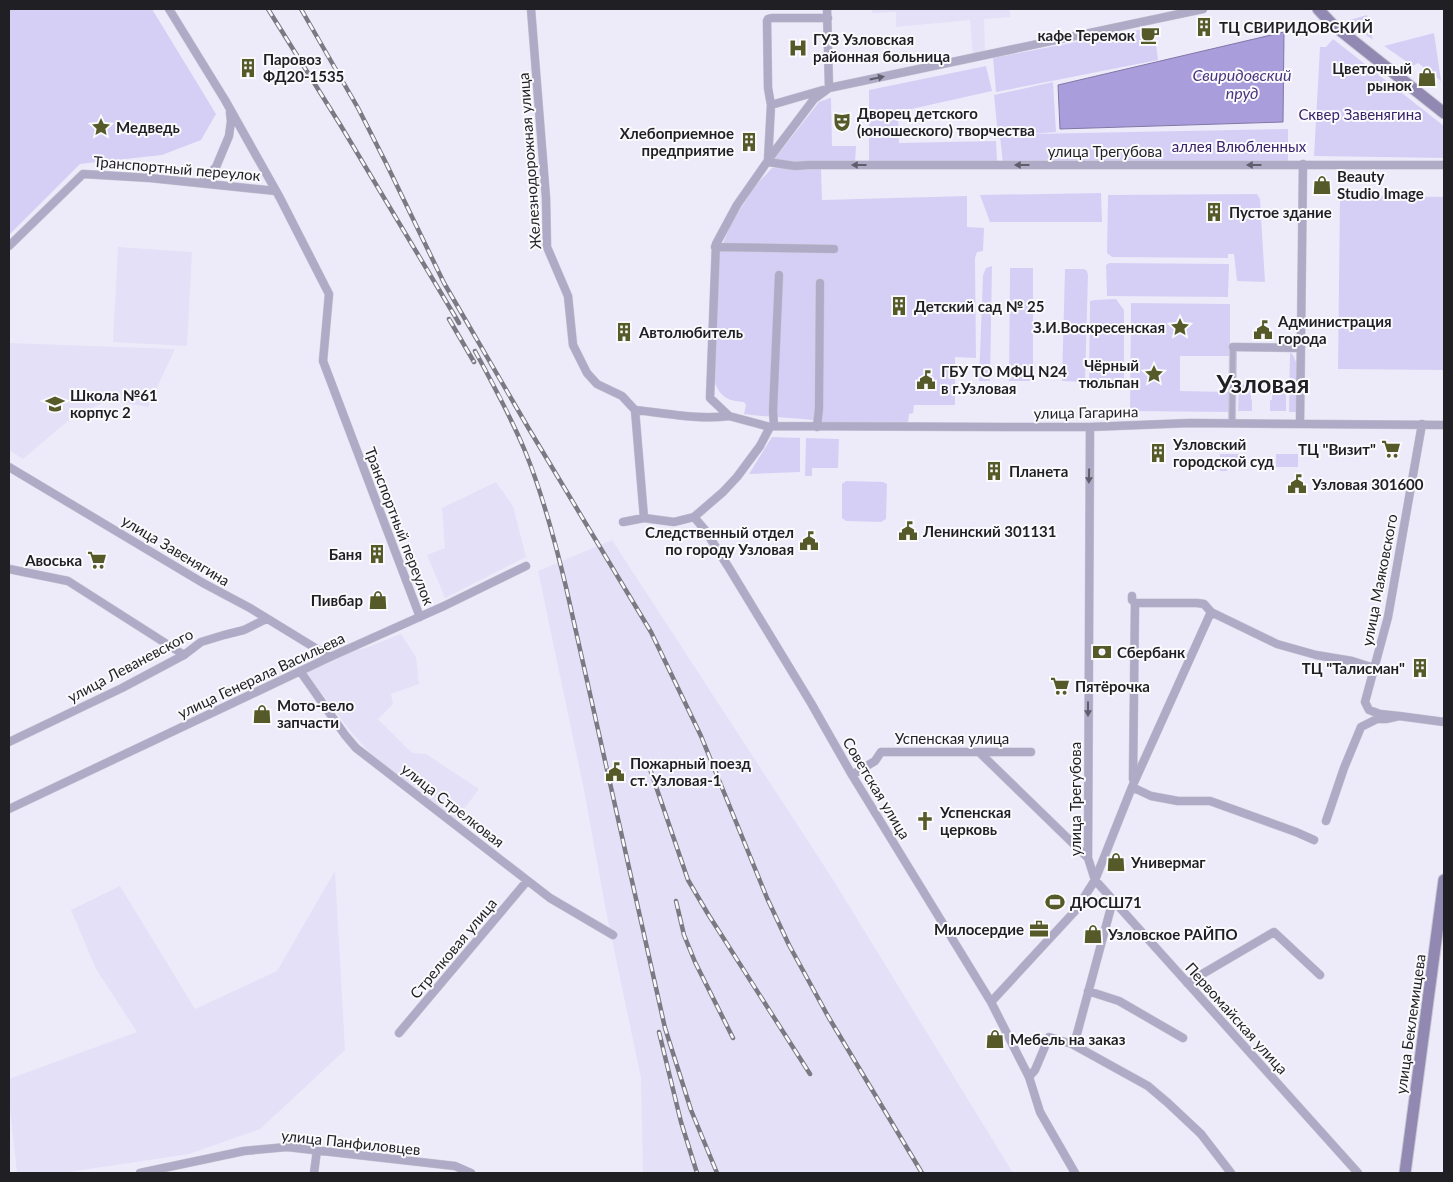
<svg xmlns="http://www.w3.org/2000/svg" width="1453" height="1182" viewBox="0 0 1453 1182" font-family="Lato,sans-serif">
  <rect width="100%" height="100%" fill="#edebfa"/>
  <!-- built -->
  <path fill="#e4e0f7" d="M872,9H1010V17L984,19L985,52L973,55L970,20L896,27V12L872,13Z
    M118,247L192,252L187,346L113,342Z
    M9,343L175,349L148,407L108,400L69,420L23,459L9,450Z
    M496,482L513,506L526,557L445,598L427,555L445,548L442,508Z
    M612,540L832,878L1013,1173H643L641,1078L606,911L584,790L538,571Z
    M401,634L416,657L419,684L391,694L393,704L378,719L412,753L426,754L479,789L454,822L369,752L351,732L305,671L347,652L366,648Z
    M335,871L345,1050L260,1129L189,1154L62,1173H17L9,1100V1079L137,1032L96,969L71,910L120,886L195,1009L277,971Z"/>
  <!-- green -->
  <path fill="#d6cff5" d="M9,9H152L216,114L201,140L162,155L80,164L9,235Z
    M1367,15L1373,40L1346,21Z
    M1154,27L1158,60L996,92L993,58Z
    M1434,33L1441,81L1418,63L1413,66L1384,46Z
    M1333,39L1444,126V158L1314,156L1320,47H1326Z
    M986,66L992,91L898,112L899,143L996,141L997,161L869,164V90Z
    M1053,82L1056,132L1030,134L1288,129V163H1003L1000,136H998L994,95Z
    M830,98H831L832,146H856L855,164L772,162L819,102Z
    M772,168L821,169L822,200L967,196V227L984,228L983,251L977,252L975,258L976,358L955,357V405H914L913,413L909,414L908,423L822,422C797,417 770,418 744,414L746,405L744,402C728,401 720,397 714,381L719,253L730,226L739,211L756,185Z
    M1101,193L1102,222H990L980,195Z
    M1257,194L1260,199L1265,282L1237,281L1234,254H1228V258L1112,257L1107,253L1108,195Z
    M1340,195L1444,197V370L1338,369Z
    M1109,263L1229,264L1228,297L1107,296L1106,265Z
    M992,266L990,381H979L983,275L986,268Z
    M1010,268H1033V381H1009Z
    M1065,269H1084L1087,271L1088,275L1085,382L1062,381Z
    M1116,299L1124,310V386L1117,381L1089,382L1090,301L1095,300Z
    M1131,303L1230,304V356H1180V391L1229,392V412L1130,411Z
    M1290,352L1293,355L1296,362V412H1289Z
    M1239,384L1247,385V391H1253V393H1251V399L1252,400V411H1238Z
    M1276,385H1286V411H1270V400H1272V394H1270V391H1276Z
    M772,437L800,438V472L749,474Z
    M806,438L839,439L838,468H812V476H805Z
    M1220,454H1242V467H1227V471H1220Z
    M1276,454H1298V467H1276Z
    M846,481L883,482L887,484L886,519L881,522L846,521L842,518V484Z"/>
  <!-- water -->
  <path fill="#aa9ddc" stroke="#8177a5" d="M1284,32L1283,122L1060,129L1058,85Z"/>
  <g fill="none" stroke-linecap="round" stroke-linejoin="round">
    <!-- pedestrian casing -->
    <g stroke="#c8c6d3" stroke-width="8">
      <path id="pedestrian" d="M1232,423L1233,347"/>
    </g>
    <!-- minor casing -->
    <g stroke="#c8c6d3" stroke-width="9">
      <path id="minor" d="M169,9L225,100L280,198L329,294L323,361L420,617
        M531,9L546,198L547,247L568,296L573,345L587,373L597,384L622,396L635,410L644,518
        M827,9L829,88
        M1203,9L829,88L814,99L774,152L737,205L716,244L710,398L729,416L770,427L774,426L1007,427H1090L1190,423L1444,425
        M771,105L823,90
        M768,160L771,105L768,88L767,21L768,19L772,18H828
        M768,162L795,166L808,165H1444
        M201,183L216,167L229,136L231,121L230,112
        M9,246L83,174L150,178L276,191
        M715,247L834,249
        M1233,347L1301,348
        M635,410C666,413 698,420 729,416
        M1300,423L1303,164
        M774,426L773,411L779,275
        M817,427L819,408L820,283
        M1090,427L1088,858L1095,880L1358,1173
        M9,467L203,583L250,608L330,657
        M694,517L705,530L729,568L811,703L852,775L991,1002L1029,1077L1040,1112L1075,1173
        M623,522L644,518L674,522L694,517L723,492L737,477L760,446L770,427
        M9,569L68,581L184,655
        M1211,612L1277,644L1316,655L1352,661L1374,668
        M300,671L345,735L356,748L550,898L613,935
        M1399,716L1380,714L1369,710L1365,702L1388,617L1422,424
        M9,742L122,688L184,655L201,642L224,635L244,630L266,619
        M979,752L1088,858
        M852,775L875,761L881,752H1031
        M1133,779L1135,603
        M1132,787L1151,796L1178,801H1210L1296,832L1314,840
        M9,809L330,657L444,606L526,566
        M1326,821L1344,768L1361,727L1377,719H1386L1399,716L1444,722
        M1187,983L1274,932L1320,975
        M1088,991L1119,1001L1183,1038
        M991,1002L1076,910L1095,880L1132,787L1211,612L1204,604L1197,603H1135L1132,600V596
        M399,1033L527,881
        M1074,1045L1113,900
        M1029,1077L1035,1070L1049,1037L1072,1044L1148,1086L1168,1103L1201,1134L1231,1173
        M140,1173L244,1151L287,1147L455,1166L471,1173
        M314,1173L317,1150"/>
    </g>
    <!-- secondary casing -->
    <g stroke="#c8c6d3" stroke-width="13">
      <path id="secondary" d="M1318,9L1332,24L1444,113
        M1405,1173L1444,880"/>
    </g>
    <!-- pedestrian -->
    <use href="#pedestrian" stroke="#afaac6" stroke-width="5.5"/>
    <!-- minor -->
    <use href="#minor" stroke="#afaac6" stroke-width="8"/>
    <!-- secondary -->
    <use href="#secondary" stroke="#9189b2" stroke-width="11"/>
    <!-- rail casing -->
    <g stroke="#7b7a83" stroke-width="4.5">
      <path id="rail" d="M268,9L341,126L459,323
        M301,9L358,108L386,163L444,283L529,429L651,632L701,736L767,898L789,945L829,1018L922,1173
        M449,319L474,362
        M475,351C493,384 511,417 525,451C543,495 555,541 566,587L665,1028L691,1110L717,1173
        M649,766L688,880L708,914L810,1074
        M676,901L684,935L695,962L733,1038
        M659,1032L681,1122L697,1173"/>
    </g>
    <!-- rail -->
    <use href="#rail" stroke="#fafafd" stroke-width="2.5" stroke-dasharray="8" stroke-linecap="butt"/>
  </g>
  <!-- one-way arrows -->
  <defs><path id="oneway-solid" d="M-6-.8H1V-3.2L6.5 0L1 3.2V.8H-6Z" transform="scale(1.25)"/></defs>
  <g fill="#605e6d">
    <use href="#oneway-solid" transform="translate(877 78) rotate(-12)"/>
    <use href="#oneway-solid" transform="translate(859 165) rotate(-180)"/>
    <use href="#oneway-solid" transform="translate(1022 165) rotate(-180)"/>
    <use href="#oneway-solid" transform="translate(1254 165) rotate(180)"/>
    <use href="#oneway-solid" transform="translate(1089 476) rotate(91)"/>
    <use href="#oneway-solid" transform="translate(1088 709) rotate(90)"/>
  </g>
  <!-- icons -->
  <defs>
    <g id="building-bare" transform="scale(1.5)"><path d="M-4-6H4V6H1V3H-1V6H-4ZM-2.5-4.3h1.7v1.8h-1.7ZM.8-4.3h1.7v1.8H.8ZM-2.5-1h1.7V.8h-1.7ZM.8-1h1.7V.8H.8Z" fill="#555a28" stroke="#fafafd" stroke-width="2.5" paint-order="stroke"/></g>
    <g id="cafe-bare" transform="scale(1.5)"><path d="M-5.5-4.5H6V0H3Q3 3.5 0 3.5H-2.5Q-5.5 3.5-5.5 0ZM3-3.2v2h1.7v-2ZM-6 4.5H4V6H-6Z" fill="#555a28" stroke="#fafafd" stroke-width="2.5" paint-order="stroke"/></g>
    <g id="hospital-bare" transform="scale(1.5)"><path d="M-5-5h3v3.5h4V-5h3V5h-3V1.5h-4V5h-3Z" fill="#555a28" stroke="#fafafd" stroke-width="2.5" paint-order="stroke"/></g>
    <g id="shop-bare" transform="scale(1.5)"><path d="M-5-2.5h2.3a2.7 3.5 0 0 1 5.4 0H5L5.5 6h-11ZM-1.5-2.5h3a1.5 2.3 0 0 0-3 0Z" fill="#555a28" stroke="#fafafd" stroke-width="2.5" paint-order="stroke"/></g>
    <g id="theatre-bare" transform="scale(1.5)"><path d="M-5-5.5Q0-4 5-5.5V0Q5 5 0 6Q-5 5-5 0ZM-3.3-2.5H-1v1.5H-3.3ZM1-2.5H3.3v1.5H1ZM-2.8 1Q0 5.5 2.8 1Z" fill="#555a28" stroke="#fafafd" stroke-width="2.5" paint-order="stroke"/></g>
    <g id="sight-bare" transform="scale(1.5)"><path d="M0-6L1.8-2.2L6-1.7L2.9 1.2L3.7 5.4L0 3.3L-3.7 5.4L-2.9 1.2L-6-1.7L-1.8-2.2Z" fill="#555a28" stroke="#fafafd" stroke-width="2.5" paint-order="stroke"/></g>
    <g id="civic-bare" transform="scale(1.5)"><path d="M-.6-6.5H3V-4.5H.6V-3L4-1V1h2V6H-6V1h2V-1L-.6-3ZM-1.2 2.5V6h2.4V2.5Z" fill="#555a28" stroke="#fafafd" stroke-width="2.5" paint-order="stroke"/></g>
    <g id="school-bare" transform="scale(1.5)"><path d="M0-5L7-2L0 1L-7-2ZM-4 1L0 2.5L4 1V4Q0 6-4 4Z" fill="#555a28" stroke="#fafafd" stroke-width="2.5" paint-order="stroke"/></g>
    <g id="supermarket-bare" transform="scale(1.5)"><path d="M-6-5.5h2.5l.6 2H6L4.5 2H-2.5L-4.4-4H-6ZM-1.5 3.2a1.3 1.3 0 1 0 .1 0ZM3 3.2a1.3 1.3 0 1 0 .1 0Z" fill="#555a28" stroke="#fafafd" stroke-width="2.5" paint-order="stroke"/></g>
    <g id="bank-bare" transform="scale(1.5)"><path d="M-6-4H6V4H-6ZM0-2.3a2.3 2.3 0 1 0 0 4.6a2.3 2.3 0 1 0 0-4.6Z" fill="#555a28" stroke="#fafafd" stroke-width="2.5" paint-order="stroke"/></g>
    <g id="church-bare" transform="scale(1.5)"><path d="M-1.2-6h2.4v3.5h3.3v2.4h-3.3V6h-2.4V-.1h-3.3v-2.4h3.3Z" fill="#555a28" stroke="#fafafd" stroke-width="2.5" paint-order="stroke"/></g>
    <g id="stadium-bare" transform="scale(1.5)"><path d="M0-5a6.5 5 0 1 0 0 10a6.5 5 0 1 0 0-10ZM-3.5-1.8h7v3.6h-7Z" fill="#555a28" stroke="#fafafd" stroke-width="2.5" paint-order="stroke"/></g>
    <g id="office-bare" transform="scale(1.5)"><path d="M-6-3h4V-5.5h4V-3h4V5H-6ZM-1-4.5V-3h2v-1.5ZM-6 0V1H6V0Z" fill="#555a28" stroke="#fafafd" stroke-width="2.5" paint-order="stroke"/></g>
  </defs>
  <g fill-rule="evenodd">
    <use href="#building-bare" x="1204" y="27"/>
    <use href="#cafe-bare" x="1150" y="35"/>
    <use href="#hospital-bare" x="798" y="48"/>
    <use href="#building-bare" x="248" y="68"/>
    <use href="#shop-bare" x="1427" y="77"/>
    <use href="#theatre-bare" x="842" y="122"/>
    <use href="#sight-bare" x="101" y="127"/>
    <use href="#building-bare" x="749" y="142"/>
    <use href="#shop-bare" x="1322" y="185"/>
    <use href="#building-bare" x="1214" y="212"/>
    <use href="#building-bare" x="899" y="306"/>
    <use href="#sight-bare" x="1180" y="327"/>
    <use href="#civic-bare" x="1263" y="330"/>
    <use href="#building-bare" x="624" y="332"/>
    <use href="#sight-bare" x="1154" y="374"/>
    <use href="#civic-bare" x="926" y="380"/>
    <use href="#school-bare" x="55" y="404"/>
    <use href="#supermarket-bare" x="1391" y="449"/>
    <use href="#building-bare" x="1158" y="453"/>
    <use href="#building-bare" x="994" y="471"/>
    <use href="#civic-bare" x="1297" y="484"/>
    <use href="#civic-bare" x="908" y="531"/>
    <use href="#civic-bare" x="809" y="541"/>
    <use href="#building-bare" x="377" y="554"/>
    <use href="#supermarket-bare" x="97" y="560"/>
    <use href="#shop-bare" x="378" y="600"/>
    <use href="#bank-bare" x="1102" y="652"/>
    <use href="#building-bare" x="1420" y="668"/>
    <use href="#supermarket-bare" x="1060" y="686"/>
    <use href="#shop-bare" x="262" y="714"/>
    <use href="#civic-bare" x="615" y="772"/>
    <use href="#church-bare" x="925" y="821"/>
    <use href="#shop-bare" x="1116" y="862"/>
    <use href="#stadium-bare" x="1055" y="902"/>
    <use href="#office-bare" x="1039" y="929"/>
    <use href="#shop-bare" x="1093" y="934"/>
    <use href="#shop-bare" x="995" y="1039"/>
  </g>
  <g text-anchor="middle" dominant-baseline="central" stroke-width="4" stroke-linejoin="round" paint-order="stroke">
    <!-- poi labels -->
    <g font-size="15" font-weight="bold" fill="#201f24" stroke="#fafafd" text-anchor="start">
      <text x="1219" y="27">ТЦ СВИРИДОВСКИЙ</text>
      <text x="1135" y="35" text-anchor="end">кафе Теремок</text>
      <text x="813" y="39">ГУЗ Узловская<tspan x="813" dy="17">районная больница</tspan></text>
      <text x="263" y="59">Паровоз<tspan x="263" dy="17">ФД20-1535</tspan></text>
      <text x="1412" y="68" text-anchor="end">Цветочный<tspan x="1412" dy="17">рынок</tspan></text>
      <text x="857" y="113">Дворец детского<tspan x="857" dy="17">(юношеского) творчества</tspan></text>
      <text x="116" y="127">Медведь</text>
      <text x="734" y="133" text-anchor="end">Хлебоприемное<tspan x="734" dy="17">предприятие</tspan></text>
      <text x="1337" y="176">Beauty<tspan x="1337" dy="17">Studio Image</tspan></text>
      <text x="1229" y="212">Пустое здание</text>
      <text x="914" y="306">Детский сад № 25</text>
      <text x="1278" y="321">Администрация<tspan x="1278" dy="17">города</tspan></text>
      <text x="1165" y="327" text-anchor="end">З.И.Воскресенская</text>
      <text x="639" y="332">Автолюбитель</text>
      <text x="1139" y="365" text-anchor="end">Чёрный<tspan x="1139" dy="17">тюльпан</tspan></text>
      <text x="941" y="371">ГБУ ТО МФЦ N24<tspan x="941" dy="17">в г.Узловая</tspan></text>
      <text x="70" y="395">Школа №61<tspan x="70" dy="17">корпус 2</tspan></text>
      <text x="1173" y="444">Узловский<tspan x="1173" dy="17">городской суд</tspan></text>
      <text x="1376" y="449" text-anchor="end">ТЦ "Визит"</text>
      <text x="1009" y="471">Планета</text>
      <text x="1312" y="484">Узловая 301600</text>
      <text x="923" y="531">Ленинский 301131</text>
      <text x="794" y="532" text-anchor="end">Следственный отдел<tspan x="794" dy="17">по городу Узловая</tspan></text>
      <text x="362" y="554" text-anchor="end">Баня</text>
      <text x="82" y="560" text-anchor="end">Авоська</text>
      <text x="363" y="600" text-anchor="end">Пивбар</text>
      <text x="1117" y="652">Сбербанк</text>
      <text x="1405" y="668" text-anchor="end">ТЦ "Талисман"</text>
      <text x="1075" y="686">Пятёрочка</text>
      <text x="277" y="705">Мото-вело<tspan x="277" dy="17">запчасти</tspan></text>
      <text x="630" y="763">Пожарный поезд<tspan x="630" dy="17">ст. Узловая-1</tspan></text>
      <text x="940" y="812">Успенская<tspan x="940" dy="17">церковь</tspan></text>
      <text x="1131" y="862">Универмаг</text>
      <text x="1070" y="902">ДЮСШ71</text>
      <text x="1024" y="929" text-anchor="end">Милосердие</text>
      <text x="1108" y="934">Узловское РАЙПО</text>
      <text x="1010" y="1039">Мебель на заказ</text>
    </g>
    <!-- park labels -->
    <g font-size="15" fill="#39226a" stroke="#fafafd">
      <text x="1360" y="114">Сквер Завенягина</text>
      <text x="1239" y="146">аллея Влюбленных</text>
    </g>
    <!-- street labels -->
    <g font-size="15" fill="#201f24" stroke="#fafafd">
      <text x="1105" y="151">улица Трегубова</text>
      <text transform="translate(529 161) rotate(-94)">Железнодорожная улица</text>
      <text transform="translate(177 168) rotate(5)">Транспортный переулок</text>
      <text transform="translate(1086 412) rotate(-1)">улица Гагарина</text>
      <text transform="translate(400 526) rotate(69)">Транспортный переулок</text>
      <text transform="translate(176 550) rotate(31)">улица Завенягина</text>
      <text transform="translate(1379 580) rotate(-79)">улица Маяковского</text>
      <text transform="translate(130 665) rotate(-28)">улица Леваневского</text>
      <text transform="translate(261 675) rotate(-25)">улица Генерала Васильева</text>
      <text x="952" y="738">Успенская улица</text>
      <text transform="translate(877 788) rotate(59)">Советская улица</text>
      <text transform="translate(1075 799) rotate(-90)">улица Трегубова</text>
      <text transform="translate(453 805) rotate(38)">улица Стрелковая</text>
      <text transform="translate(453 948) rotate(-50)">Стрелковая улица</text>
      <text transform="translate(1237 1018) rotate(48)">Первомайская улица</text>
      <text transform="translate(1410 1024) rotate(-82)">улица Беклемищева</text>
      <text transform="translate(351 1142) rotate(6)">улица Панфиловцев</text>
    </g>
    <!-- water labels -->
    <g font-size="16" font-style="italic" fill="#49337d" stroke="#fafafd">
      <text x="1242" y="74">Свиридовский<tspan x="1242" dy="18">пруд</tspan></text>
    </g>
    <!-- town labels -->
    <g font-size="25" font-weight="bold" fill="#201f24" stroke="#fafafd">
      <text x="1263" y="383">Узловая</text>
    </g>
  </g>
  <!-- border -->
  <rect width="1453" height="1182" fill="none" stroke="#201f24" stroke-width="20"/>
</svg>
